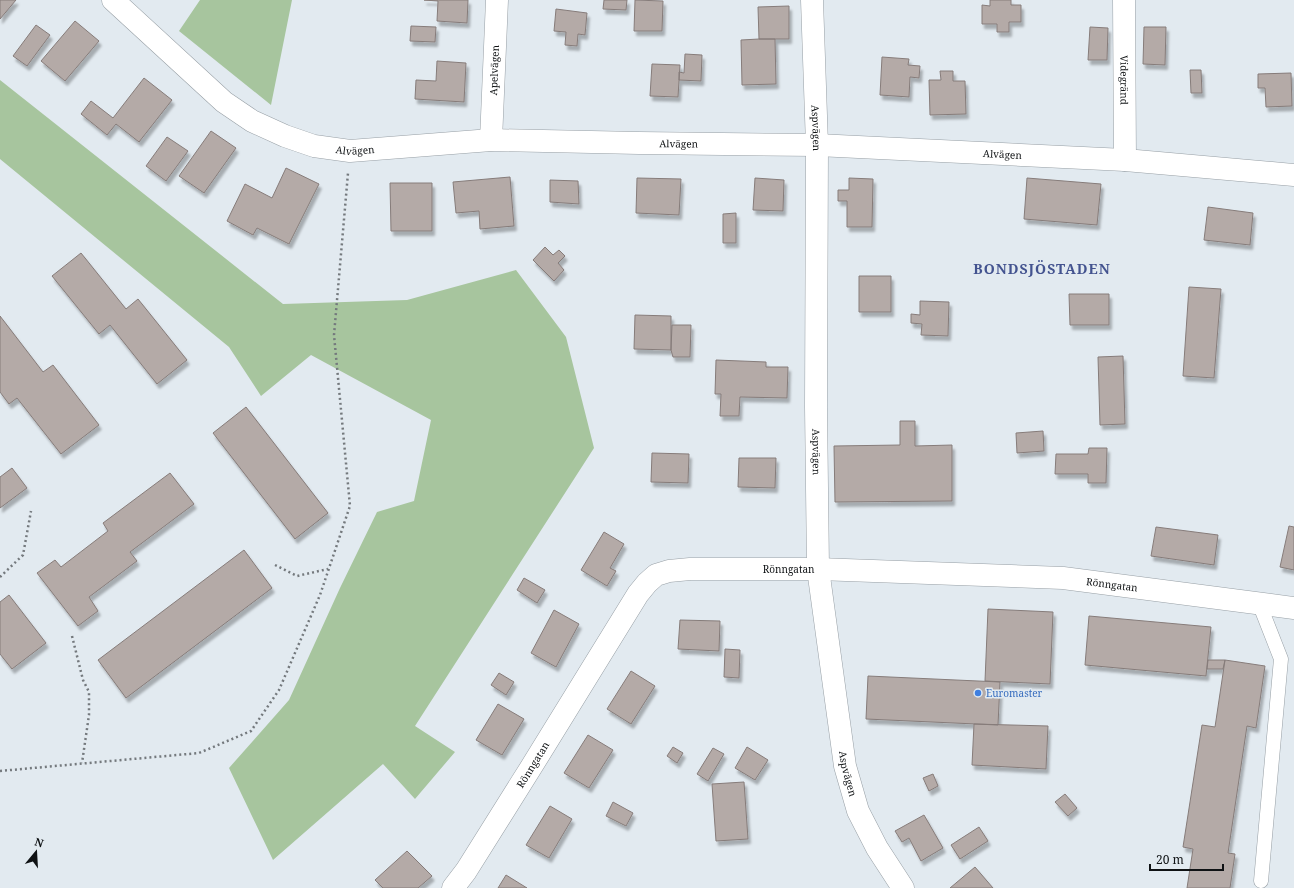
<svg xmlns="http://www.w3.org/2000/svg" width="1294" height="888" viewBox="0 0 1294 888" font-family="'Noto Serif',serif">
  <defs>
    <filter id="shadow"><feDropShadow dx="2.5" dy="4.5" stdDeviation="1" flood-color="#0004"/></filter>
  </defs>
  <rect width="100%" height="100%" fill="#e2eaf0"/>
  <!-- green -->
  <path fill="#a7c59e" d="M200,0H292L271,105L179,31Z
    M0,80L283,304L407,300L516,270L566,337L594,448L415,726L455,752L415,799L383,764L273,860L229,768L289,700L340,588L377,512L414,501L431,420L311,355L261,396L229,347L0,159Z"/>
  <!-- building -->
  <path fill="#b4aaa7" stroke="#867c7a" filter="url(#shadow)" d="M0,0H16L0,19Z
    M424,0H468L467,23L437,21L438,1Z
    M604,0H627L626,10L603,9Z
    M635,0L663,1L662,31H634Z
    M990,0H1011V5H1021V22H1009V32H997V24H982V5L990,6Z
    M789,6V39H759L758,7Z
    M556,9L587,13L585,35L578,34L577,46L565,45L566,32L554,31Z
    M75,21L99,41L65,81L41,61Z
    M36,25L50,35L27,66L13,56Z
    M411,26L436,27L435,42L410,41Z
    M1090,27L1108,28L1107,60H1088Z
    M1144,27H1166L1165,65L1143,64Z
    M759,39H775L776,84L742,85L741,40Z
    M685,54L702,55L701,81L679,80V72L684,73Z
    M882,57L909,59L908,65L920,66L919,78L910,77L909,97L880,95Z
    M437,61L466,63L464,102L415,99L416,80L436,81Z
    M652,64L680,65L678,97L650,96Z
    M1190,70H1201L1202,93H1191Z
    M940,71H953V81H965L966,114L930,115L929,80H941Z
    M1291,73L1292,106L1266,107L1265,88H1258V74Z
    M144,78L172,100L139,142L116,124L107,135L81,114L91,101L113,118Z
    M211,131L236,148L204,193L179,176Z
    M167,137L188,151L166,181L146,166Z
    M286,168L319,184L289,244L257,228L253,235L227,221L245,184L272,198Z
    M510,177L514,226L480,229L479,211L456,213L453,182Z
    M637,178L681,179L679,215L636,213Z
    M755,178L784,180L783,211L753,210Z
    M849,178L873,179L872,227H847V201H838V190H849Z
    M1027,178L1101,184L1097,225L1024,219Z
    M550,180L578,181L579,204L550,202Z
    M390,183H432V231H391Z
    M1208,207L1253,213L1250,245L1204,240Z
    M736,213V243H723V214Z
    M545,247L553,255L559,250L565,256L558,263L564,270L554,281L533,260Z
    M81,253L126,309L138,299L187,360L157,384L110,325L99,334L52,276Z
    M859,276H891V312H859Z
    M1189,287L1221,289L1214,378L1183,376Z
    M1069,294H1109V325H1070Z
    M920,301L949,302L948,336L921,335L922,324L911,323V314L920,315Z
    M635,315L671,316V350L634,349Z
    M0,316L43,372L53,365L99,425L61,454L17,398L9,404L0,392Z
    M672,325H691L690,357H673L671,350Z
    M1123,356L1125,424L1100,425L1098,357Z
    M716,360L766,362V367H788L787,398L740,397L739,416H720L721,394H715Z
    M246,407L328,513L295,539L213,433Z
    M900,421H915V446L952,445V501L835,502L834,446L900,445Z
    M1043,431L1044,451L1017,453L1016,433Z
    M1089,448H1107L1106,483H1088V474H1055L1056,454H1088Z
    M652,453L689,454L688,483L651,482Z
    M739,458H776L775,488L738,487Z
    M12,468L27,488L0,508V477Z
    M170,473L194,504L130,552L137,561L89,597L98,611L78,626L37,573L55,560L61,567L108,531L103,523Z
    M1289,526L1294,527V570L1280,567Z
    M1156,527L1218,535L1214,565L1151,556Z
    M604,532L624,544L610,568L616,571L607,586L581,570Z
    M244,550L272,588L126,698L98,660Z
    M524,578L545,590L537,603L517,590Z
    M9,595L46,643L12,669L0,654V602Z
    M988,609L1053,612L1050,684L985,681Z
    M554,610L579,624L556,667L531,653Z
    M1089,616L1211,627L1206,676L1085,665Z
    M680,620L720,621L719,651L678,649Z
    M725,649L740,650L739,678L724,677Z
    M1208,660H1225L1223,669H1207Z
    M1225,660L1265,666L1256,728L1247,726L1228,853L1235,854L1230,888H1187L1193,849L1183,847L1202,725L1215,727Z
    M631,671L655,686L631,724L607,709Z
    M499,673L514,682L506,695L491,685Z
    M868,676L1000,682L998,725L866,719Z
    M498,704L524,719L502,755L476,740Z
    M974,724L1048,726L1046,769L972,765Z
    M588,735L613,750L589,788L564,773Z
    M673,747L683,753L677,763L667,756Z
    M747,747L768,760L755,780L735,768Z
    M713,748L724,754L708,781L697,774Z
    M933,774L938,786L929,791L923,778Z
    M744,782L748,839L716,841L712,784Z
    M1065,794L1077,808L1068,816L1055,802Z
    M613,802L633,813L626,826L606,816Z
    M550,806L572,819L549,858L526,845Z
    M924,815L943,848L921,861L909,838L902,842L895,831Z
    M979,827L988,841L960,859L951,845Z
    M407,851L432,876L418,888H383L375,880Z
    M975,867L993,888H950Z
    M506,875L527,888H498Z"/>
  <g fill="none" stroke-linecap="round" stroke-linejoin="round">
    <!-- service casing -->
    <g stroke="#979fa5" stroke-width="15">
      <path id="service" d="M1259,603L1281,659L1261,881"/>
    </g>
    <!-- minor casing -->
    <g stroke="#979fa5" stroke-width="23">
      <g id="minor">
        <path id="s1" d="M113,0L224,102L252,121L285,136L314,146L350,151L491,140L639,143L817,145L1125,160L1294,175"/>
        <path id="s2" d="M812,0L817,145L816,407L818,569L845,766L858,811L877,848L903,888"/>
        <path id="s3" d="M1124,0L1125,160"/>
        <path id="s4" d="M491,140L497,0"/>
        <path id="s5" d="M453,888L466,871L530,769L638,594L647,583L656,575L669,571L690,569H818L1063,578L1294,608"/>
      </g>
    </g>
    <!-- path -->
    <path stroke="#74797d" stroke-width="2.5" stroke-dasharray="2 3" stroke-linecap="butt" d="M275,565L297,576L328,569
      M0,577L23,555L31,511
      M72,636L83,680L89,692V715L82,763
      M0,771L199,753L251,731L279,690L320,595L350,506L334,335L348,173"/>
    <!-- service -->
    <use href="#service" stroke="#fff" stroke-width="14"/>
    <!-- minor -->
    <use href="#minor" stroke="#fff" stroke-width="22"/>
  </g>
  <!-- markers -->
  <circle fill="#3f7fe0" stroke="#e2eaf0" stroke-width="1.5" cx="978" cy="693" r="4"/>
  <g text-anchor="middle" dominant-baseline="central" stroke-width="3" stroke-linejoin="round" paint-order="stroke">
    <!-- street labels -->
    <g font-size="10" fill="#0f1214" stroke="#e2eaf0">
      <text stroke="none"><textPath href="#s4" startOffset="70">Apelvägen</textPath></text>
      <text stroke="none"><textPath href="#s3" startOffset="80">Videgränd</textPath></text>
      <text stroke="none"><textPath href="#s2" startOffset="128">Aspvägen</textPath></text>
      <text stroke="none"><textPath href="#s1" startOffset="617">Alvägen</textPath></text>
      <text stroke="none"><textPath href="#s1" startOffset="293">Alvägen</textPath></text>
      <text stroke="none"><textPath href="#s1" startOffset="941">Alvägen</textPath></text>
      <text stroke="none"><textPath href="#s2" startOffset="452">Aspvägen</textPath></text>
      <text stroke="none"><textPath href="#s5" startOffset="507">Rönngatan</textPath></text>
      <text stroke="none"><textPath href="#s5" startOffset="831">Rönngatan</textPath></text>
      <text stroke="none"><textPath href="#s5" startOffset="147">Rönngatan</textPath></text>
      <text stroke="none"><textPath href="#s2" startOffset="776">Aspvägen</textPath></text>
    </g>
    <!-- shop labels -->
    <g font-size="10" fill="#366cbe" stroke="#e2eaf0" text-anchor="start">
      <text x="986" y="693">Euromaster</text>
    </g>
    <!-- district labels -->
    <g font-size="14" font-weight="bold" letter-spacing="1" fill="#43538f" stroke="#e2eaf0">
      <text x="1042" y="268">BONDSJÖSTADEN</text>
    </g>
  </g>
  <!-- north arrow -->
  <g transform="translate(36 852) rotate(18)" stroke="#e2eaf0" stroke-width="3" paint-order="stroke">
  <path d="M0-3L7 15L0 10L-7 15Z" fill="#0f1214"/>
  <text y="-6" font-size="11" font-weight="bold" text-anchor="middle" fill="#0f1214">N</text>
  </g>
  <!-- scale -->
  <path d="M1150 864v6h73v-6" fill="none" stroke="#0f1214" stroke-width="2"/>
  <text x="1156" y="864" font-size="12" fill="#0f1214" stroke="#e2eaf0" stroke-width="3" paint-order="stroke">20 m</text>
</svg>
